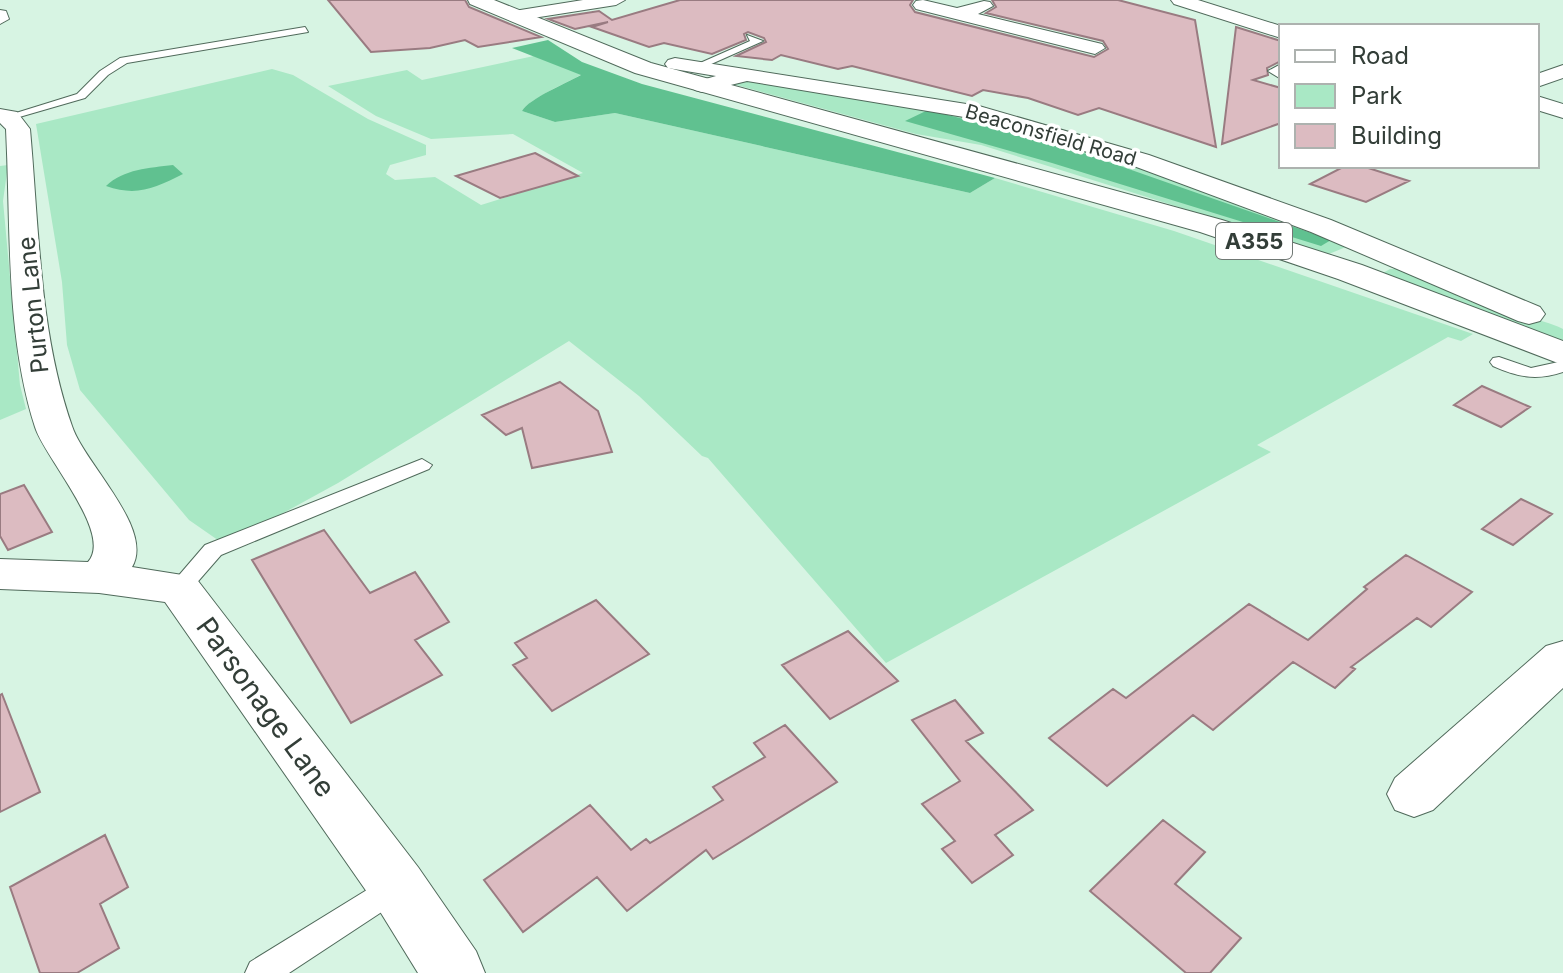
<svg xmlns="http://www.w3.org/2000/svg" width="1563" height="973" viewBox="0 0 1563 973" font-family="Inter,sans-serif">
  <rect width="100%" height="100%" fill="#d7f4e3"/>
  <!-- green -->
  <path fill="#a9e8c5" d="M534,56L582,74C567,83 530,98 522,111L555,122L615,113L970,193L995,178L1174,231L1473,334L1461,341L1448,337L1257,445L1271,452L886,663L708,458L702,456L639,396L569,341L338,483L225,545L189,520L80,390L67,345L62,282L36,124L272,69L293,75L368,119L426,145V155L390,165L386,174L395,180L435,177L481,205L583,173L513,134L431,139L376,116L328,86L407,70L422,80Z
    M749,78C850,94 951,107 1049,136C1152,167 1253,206 1353,244L1329,254L981,145L916,134L733,84Z
    M8,165L3,201L20,385L26,409L0,420V166Z
    M1390,269H1403C1432,282 1460,299 1490,309C1514,316 1541,318 1563,329V346L1383,273Z"/>
  <!-- forest -->
  <path fill="#60c190" d="M548,40L582,62L642,84L995,178L970,193L615,113L555,122L522,111C530,98 565,84 581,75L512,48Z
    M928,110L1043,139L1331,240L1321,246L1052,163L905,121Z
    M173,165L183,174C155,188 137,197 106,186C124,169 149,168 173,165Z"/>
  <!-- building -->
  <path fill="#dcbbc1" stroke="#997b81" stroke-width="2" d="M328,0H465L469,7L541,37L478,47L465,40L430,48L371,52Z
    M680,0H913L910,5L915,12L1094,57L1108,49L1103,41L986,13L996,7L992,0H1118L1195,20L1216,147L1099,108L1078,115L1028,98L983,90L972,96L852,66L838,69L781,55L772,60L736,56L766,42L764,38L748,32L744,34L746,40L712,54L664,43L649,47L592,27L608,22L575,29L548,19L599,11L612,20Z
    M1236,27L1281,41V61L1267,68L1268,75L1253,80L1281,88V123L1222,144Z
    M535,153L578,176L500,198L456,176Z
    M1345,166H1362L1409,181L1366,202L1310,184Z
    M560,382L598,411L612,452L532,468L522,428L506,435L482,415Z
    M1482,386L1530,407L1501,427L1454,405Z
    M24,485L52,532L8,550L0,536V494Z
    M1521,499L1552,514L1513,545L1482,529Z
    M324,530L370,593L415,572L449,622L415,640L442,675L351,723L252,560Z
    M1406,555L1472,592L1431,627L1417,618L1351,667L1355,669L1335,688L1293,662L1213,730L1193,715L1107,786L1049,738L1113,689L1126,698L1249,604L1308,640L1367,589L1364,587Z
    M596,600L649,654L552,711L513,665L527,658L515,643Z
    M848,631L898,681L830,719L782,665Z
    M2,694L40,792L0,812V695Z
    M955,700L983,733L966,741L1033,810L995,835L1013,855L972,883L942,849L955,841L922,804L960,781L912,720Z
    M785,725L837,782L713,859L706,850L627,911L597,877L523,932L484,880L590,805L631,850L646,839L650,843L723,800L713,787L765,757L754,743Z
    M1163,820L1205,852L1175,884L1241,938L1210,973H1186L1090,891Z
    M105,835L128,887L100,904L119,948L77,973H40L10,887Z"/>
  <g fill="none" stroke-linecap="round" stroke-linejoin="round">
    <!-- lane casing -->
    <g stroke="#506a5b" stroke-width="2">
      <path id="lane" d="M305,27L308,32L127,63L108,75L85,98L9,120L3,117L77,94L100,71L120,58Z
        M747,35L763,41L700,69L691,67L750,41Z
        M1281,64V79L1268,71Z
        M1499,357L1531,368L1563,361V372C1536,381 1518,377 1493,366L1490,362L1493,358Z
        M422,459L432,465L429,469L221,555L187,594H171L168,588L205,545Z
        M396,872L406,876L411,886L406,896L289,973H245L250,962Z"/>
    </g>
    <!-- street casing -->
    <g stroke="#506a5b" stroke-width="2">
      <path id="street" d="M583,0H625L616,5L514,21L505,16L514,11Z
        M923,0L957,8L984,1L990,2L993,6L978,14L1102,44L1105,48L1095,54L916,9L913,5L916,1Z
        M1171,0H1198L1281,26V38L1174,4Z
        M0,10L6,11L9,19L0,24Z
        M675,58L979,106L1149,155L1331,220L1540,307L1545,314L1540,321L1529,324L1518,321L1311,232L1131,165L976,119L747,81L702,92L695,90L691,86L695,82L716,76L668,68L665,64L668,60Z
        M1563,65V78L1537,87V74Z
        M1537,96L1563,104V118L1537,110Z
        M0,109L17,112L30,129C39,228 39,332 72,426C84,463 155,529 132,567L195,577L418,867L476,951L485,973H418L376,905L165,602L99,593L0,589V559L88,562C114,534 44,457 35,427C5,334 11,226 6,129L0,123Z
        M1563,641V688L1433,810L1414,817L1395,810L1387,794L1395,778L1546,646Z"/>
    </g>
    <!-- primary casing -->
    <g stroke="#506a5b" stroke-width="2">
      <path id="primary" d="M468,0H494L651,63L1222,220L1362,265L1563,341V365L1338,279L1200,232L635,73L470,4Z"/>
    </g>
    <!-- lane -->
    <use href="#lane" fill="#fff" fill-rule="evenodd"/>
    <!-- street -->
    <use href="#street" fill="#fff" fill-rule="evenodd"/>
    <!-- primary -->
    <use href="#primary" fill="#fff" fill-rule="evenodd"/>
  </g>
  <g text-anchor="middle" dominant-baseline="central" stroke-width="7" stroke-linejoin="round" paint-order="stroke">
    <!-- far-street labels -->
    <g font-size="20" fill="#333e38" stroke="#fff">
      <text transform="translate(1051 135) rotate(16)">Beaconsfield Road</text>
    </g>
    <!-- shield labels -->
    <rect fill="#fff" stroke="#707874" stroke-width="2" x="1216" y="223" width="76" height="36" rx="6"/>
    <g font-size="22" font-weight="bold" fill="#333e38">
      <text x="1254" y="241">A355</text>
    </g>
    <!-- street labels -->
    <g font-size="24" fill="#333e38" stroke="#fff">
      <text transform="translate(33 305) rotate(-96)">Purton Lane</text>
    </g>
    <!-- near-street labels -->
    <g font-size="28" fill="#333e38" stroke="#fff">
      <text transform="translate(266 707) rotate(54)">Parsonage Lane</text>
    </g>
  </g>
  <!-- legend -->
  <rect x="1279" y="24" width="260" height="144" fill="#ffffff" stroke="#adb2af" stroke-width="2"/>
  <rect x="1295" y="50" width="40" height="12" fill="#ffffff" stroke="#adb2af" stroke-width="2"/>
  <text x="1351" y="64" font-size="24" fill="#333e38">Road</text>
  <rect x="1295" y="84" width="40" height="24" fill="#a9e8c5" stroke="#adb2af" stroke-width="2"/>
  <text x="1351" y="104" font-size="24" fill="#333e38">Park</text>
  <rect x="1295" y="124" width="40" height="24" fill="#dcbbc1" stroke="#adb2af" stroke-width="2"/>
  <text x="1351" y="144" font-size="24" fill="#333e38">Building</text>
</svg>
